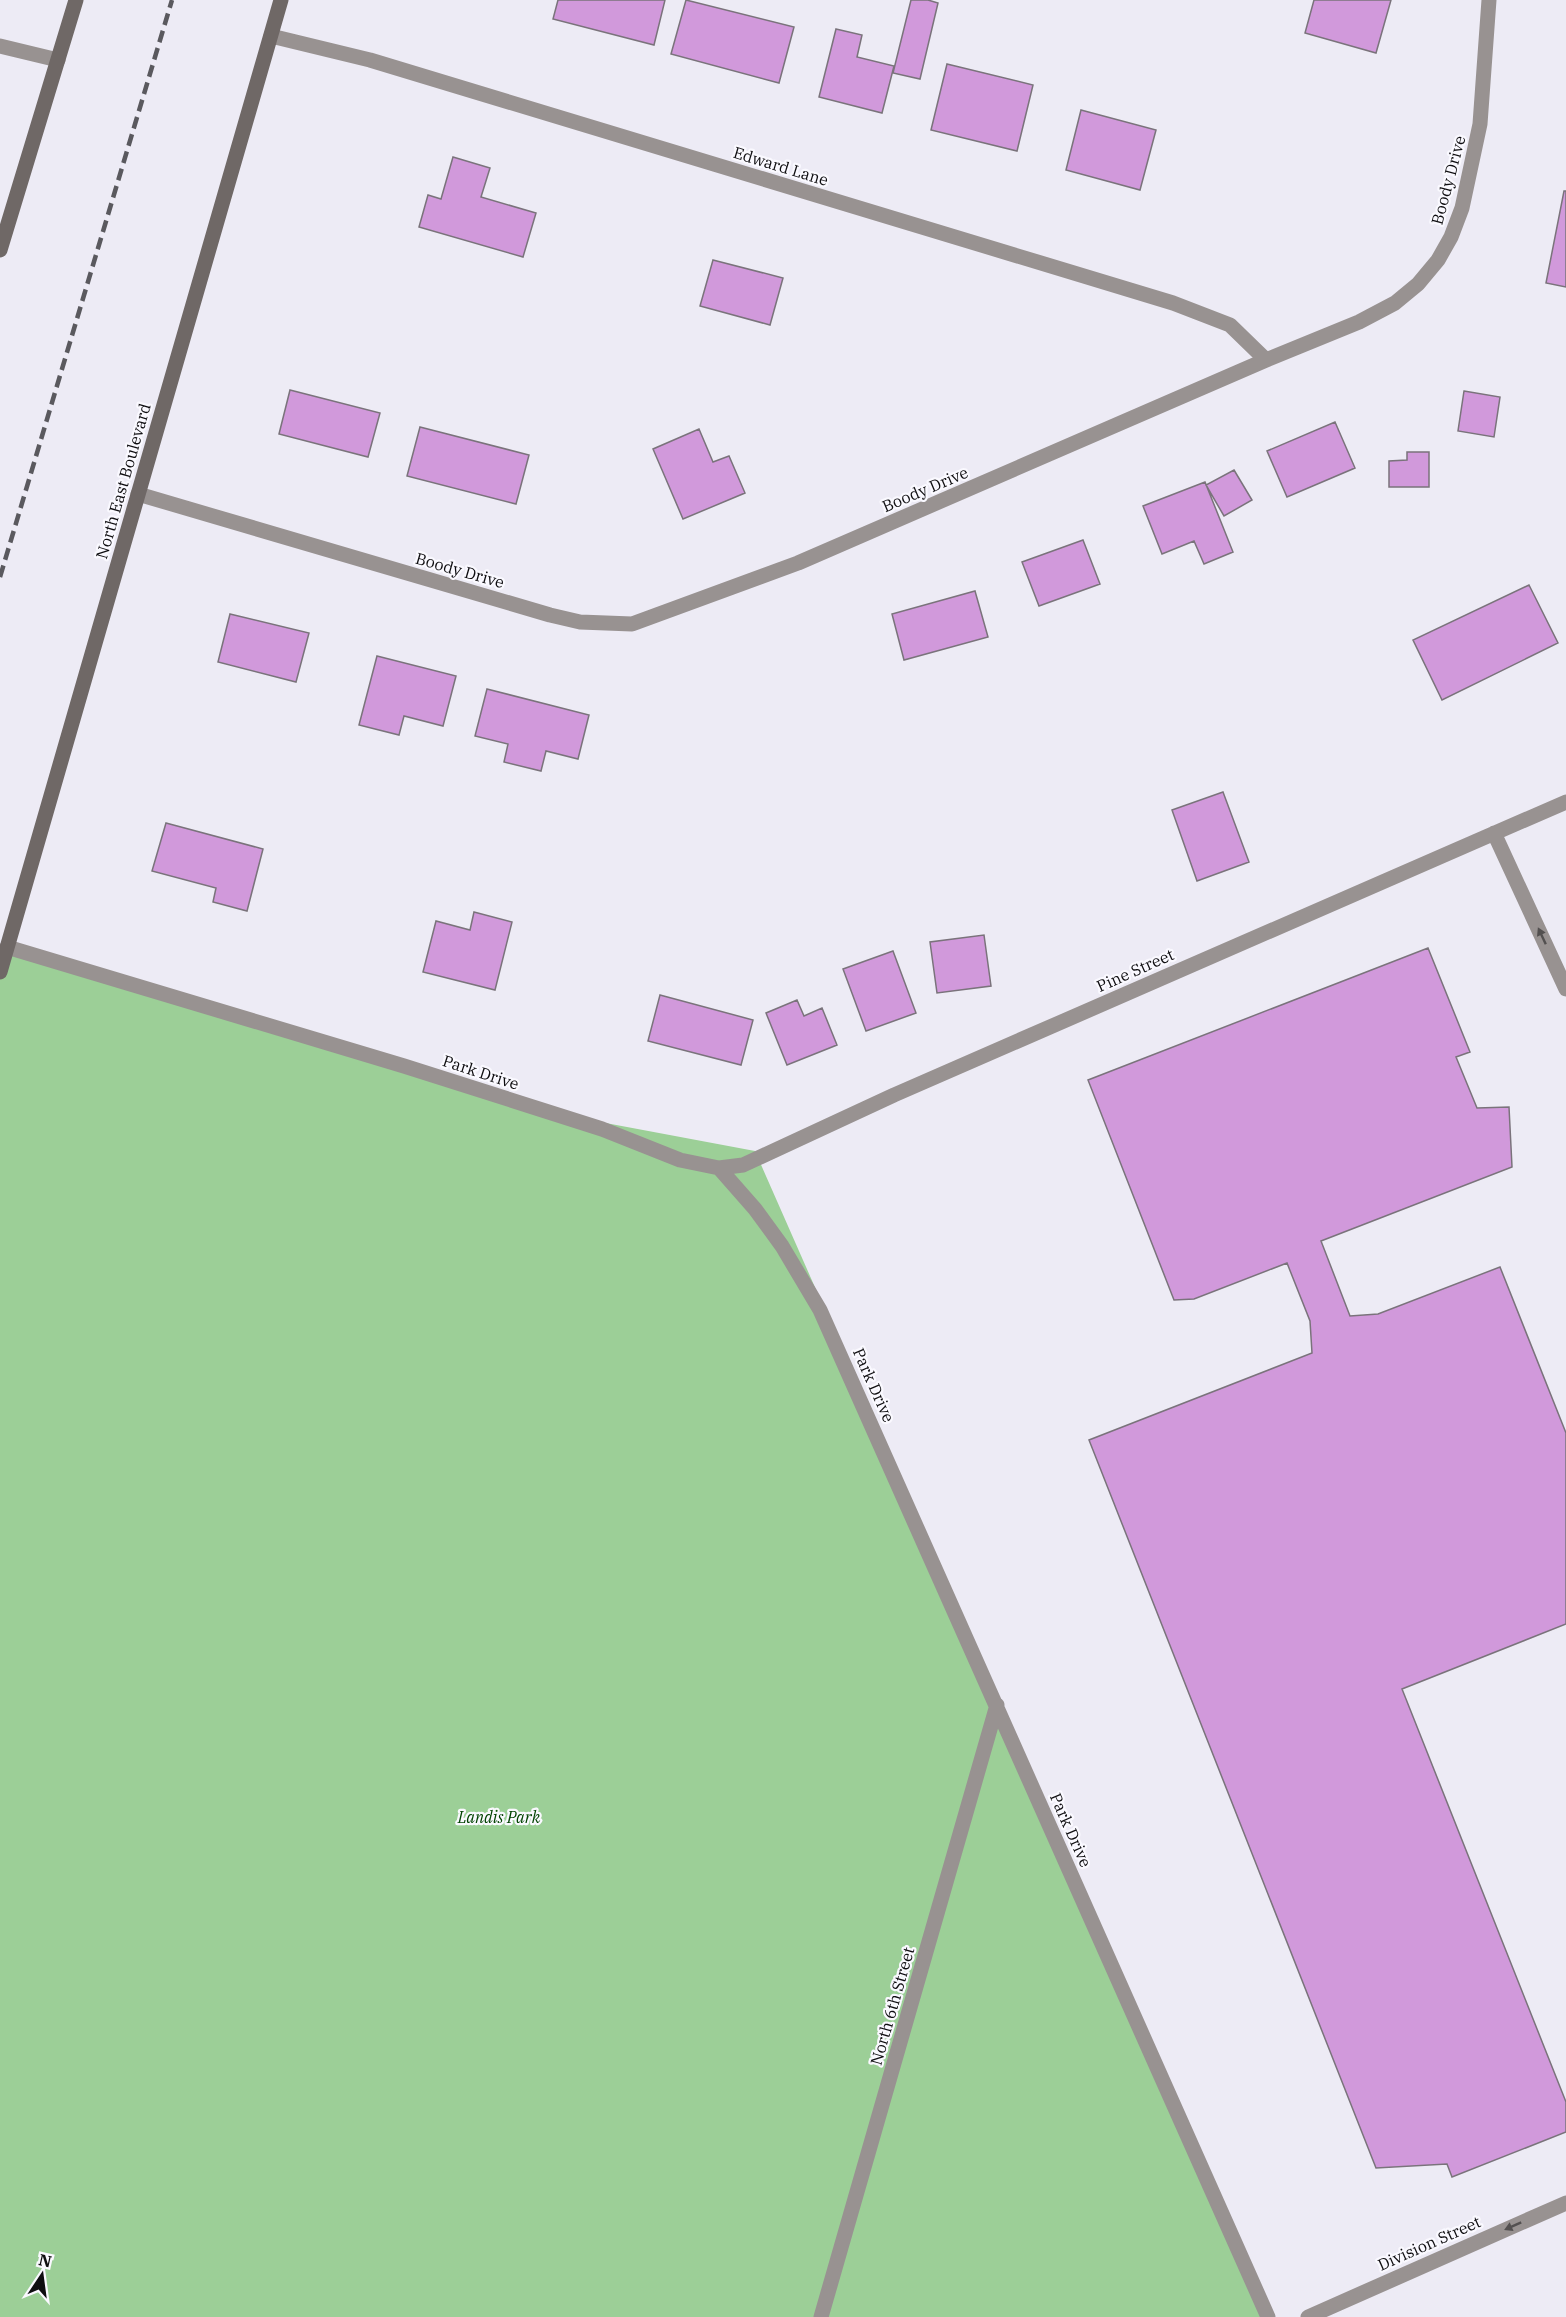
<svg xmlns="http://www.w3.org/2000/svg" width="1566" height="2317" viewBox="0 0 1566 2317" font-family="'IBM Plex Serif',serif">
  <rect width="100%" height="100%" fill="#edebf5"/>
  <!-- green -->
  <path fill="#9ccf97" d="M7,947L547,1112L755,1151L1268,2317H0V972Z"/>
  <!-- building -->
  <path fill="#d199db" stroke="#7a737b" stroke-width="1.5" d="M558,0H665L654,45L553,19Z
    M686,0L794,27L779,83L671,54Z
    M911,0H928L938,3L920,79L893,73Z
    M1314,0H1391L1376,53L1305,33Z
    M836,29L862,35L857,57L894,66L882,113L819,97Z
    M947,64L1033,85L1017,151L931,130Z
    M1081,110L1156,130L1140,190L1066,170Z
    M453,157L490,168L481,197L536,213L523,257L419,227L428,195L441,199Z
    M1564,191H1566V287L1546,283Z
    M713,260L783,278L770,325L700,306Z
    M290,390L380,413L368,457L279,434Z
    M1464,391L1500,397L1494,437L1458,431Z
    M1335,422L1355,468L1287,497L1267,451Z
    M420,427L529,455L516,504L407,476Z
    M699,429L713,462L729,456L745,493L683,519L653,449Z
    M1407,452H1429V487H1389V461L1407,460Z
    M1234,470L1252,500L1224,516L1206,485Z
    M1205,482L1233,552L1204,564L1194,541L1162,554L1143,506Z
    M1083,540L1100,584L1039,606L1022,562Z
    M1529,585L1558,643L1442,700L1413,640Z
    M975,591L988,637L904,660L892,614Z
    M230,614L309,633L296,682L218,662Z
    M377,656L456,676L443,726L404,716L399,735L359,725Z
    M487,689L589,715L578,759L546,751L541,771L504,762L508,744L475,736Z
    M1223,792L1249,862L1197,881L1172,810Z
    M166,823L263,849L247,911L213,902L216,888L152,871Z
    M474,912L512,922L495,990L423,972L436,921L470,930Z
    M984,935L991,986L937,993L930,942Z
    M1428,948L1470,1052L1456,1057L1477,1108L1509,1107L1512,1167L1321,1241L1350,1316L1378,1314L1500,1267L1566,1433V1624L1402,1689L1566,2102V2132L1452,2177L1447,2164L1376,2168L1089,1440L1312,1353L1310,1321L1287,1263L1194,1299L1174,1300L1088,1080Z
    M893,951L916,1013L866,1031L843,969Z
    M660,995L753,1020L741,1065L648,1041Z
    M797,1000L804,1016L822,1008L837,1045L787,1065L766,1013Z"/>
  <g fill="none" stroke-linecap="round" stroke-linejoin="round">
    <!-- street -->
    <path stroke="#989291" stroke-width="15" d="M271,36L370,60L1173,303L1230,325L1266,360
      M0,46L58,60
      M138,494L550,615L580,622L632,624L798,563L1266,360L1359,322L1395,303L1418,284L1438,260L1451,237L1462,208L1480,124L1489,0
      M1494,833L1566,989
      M7,947L404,1066L602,1129L680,1160L719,1168L755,1209L782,1246L820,1310L1268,2317
      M719,1168L743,1165L894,1095L1566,802
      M821,2317L997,1705
      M1308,2317L1566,2203"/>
    <!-- secondary -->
    <path stroke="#6f6866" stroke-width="15" d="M0,250L76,0
      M0,972L281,0"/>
    <!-- rail -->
    <path stroke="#5a595e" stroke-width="4.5" stroke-dasharray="12 6" stroke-linecap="butt" d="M0,577L172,0"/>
  </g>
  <!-- one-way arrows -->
  <defs><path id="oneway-solid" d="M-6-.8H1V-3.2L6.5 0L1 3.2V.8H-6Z" transform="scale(1.5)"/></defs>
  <g fill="#535050">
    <use href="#oneway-solid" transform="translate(1542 936) rotate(-115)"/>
    <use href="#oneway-solid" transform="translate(1513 2226) rotate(156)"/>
  </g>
  <g text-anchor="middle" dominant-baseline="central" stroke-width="4.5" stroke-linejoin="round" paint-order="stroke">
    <!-- street labels -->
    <g font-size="16" fill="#0e0d10" stroke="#faf9ff">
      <text transform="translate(781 166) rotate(17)">Edward Lane</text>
      <text transform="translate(1448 180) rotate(-75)">Boody Drive</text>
      <text transform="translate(123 481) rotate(-74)">North East Boulevard</text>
      <text transform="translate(925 489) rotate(-23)">Boody Drive</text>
      <text transform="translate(460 570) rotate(16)">Boody Drive</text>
      <text transform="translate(1135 970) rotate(-24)">Pine Street</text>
      <text transform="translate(481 1072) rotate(18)">Park Drive</text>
      <text transform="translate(874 1385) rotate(66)">Park Drive</text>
      <text transform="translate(1071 1830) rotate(66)">Park Drive</text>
      <text transform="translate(892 2006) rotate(-74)">North 6th Street</text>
      <text transform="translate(1429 2243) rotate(-24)">Division Street</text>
    </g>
    <!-- park labels -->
    <g font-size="16" font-style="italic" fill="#014300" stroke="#faf9ff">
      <text x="499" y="1817">Landis Park</text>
    </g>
  </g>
  <!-- north arrow -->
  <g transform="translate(42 2275) rotate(13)" stroke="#faf9ff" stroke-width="4.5" paint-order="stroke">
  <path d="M0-4.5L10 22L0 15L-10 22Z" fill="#0e0d10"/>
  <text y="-9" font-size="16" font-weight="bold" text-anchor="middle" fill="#0e0d10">N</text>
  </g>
</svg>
